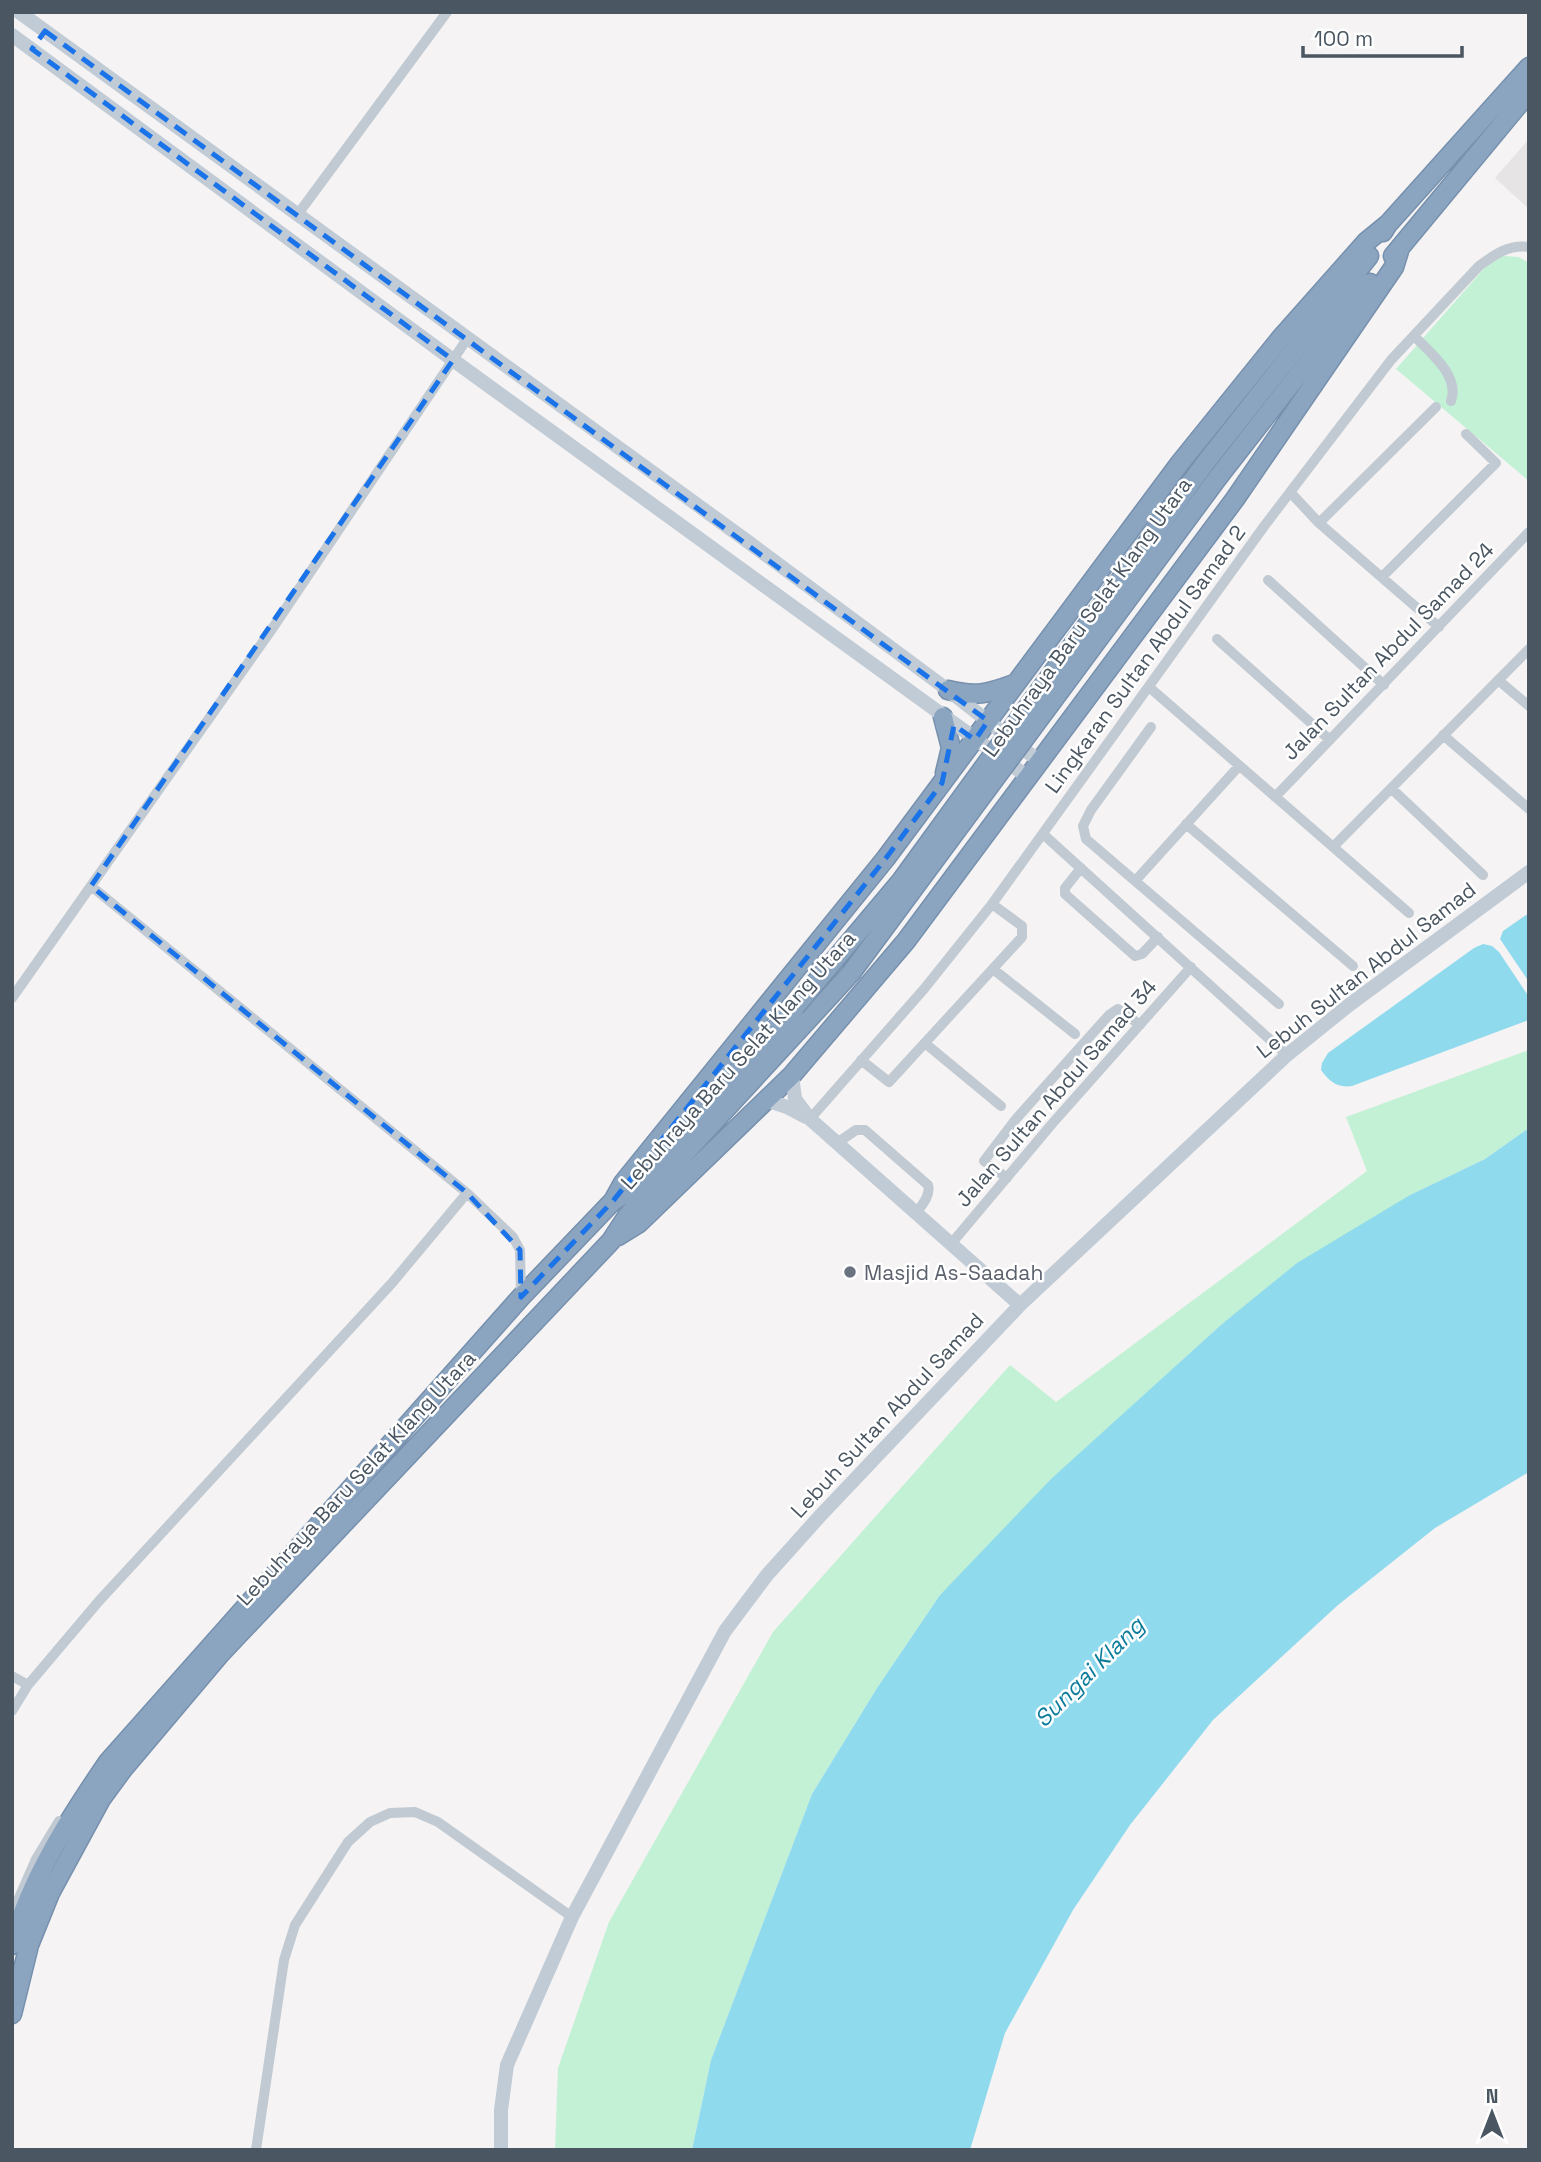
<svg xmlns="http://www.w3.org/2000/svg" width="1541" height="2162" viewBox="0 0 1541 2162" font-family="'Space Grotesk',sans-serif">
  <rect width="100%" height="100%" fill="#f5f3f3"/>
  <!-- education -->
  <path fill="#e6e4e5" d="M1529,139V209L1495,178Z"/>
  <!-- green -->
  <path fill="#c3f1d5" d="M1503,256L1519,257L1529,263V481L1396,369L1487,265Z
    M1529,1050V1128L1485,1159L1410,1195L1222,1324L1139,1400L940,1595L877,1688L812,1794L711,2060L692,2150H555L558,2068L609,1922L773,1632L1010,1365L1056,1402L1367,1171L1346,1117Z"/>
  <!-- water -->
  <path fill="#90daee" d="M1529,913V982L1500,939L1503,931Z
    M1483,944L1492,946L1499,952L1529,997V1020L1352,1086C1337,1088 1330,1082 1321,1070L1322,1063L1328,1053L1474,948Z
    M1529,1128V1472L1435,1528L1338,1605L1213,1720L1130,1825L1073,1910L1005,2033L970,2150H692L711,2060L812,1794L877,1688L940,1595L1051,1479L1222,1324L1297,1263L1410,1195L1485,1159Z"/>
  <g fill="none" stroke-linecap="round" stroke-linejoin="round">
    <!-- highway casing -->
    <g stroke="#7690ad" stroke-width="21">
      <path id="highway" d="M1383,232L1388,224L1529,67
        M1393,256L1529,92
        M1206,462L1369,256
        M1219,476L1370,283
        M948,690C976,697 987,694 1014,684
        M943,717L951,748L945,773
        M613,1201L623,1183L886,858L1180,463L1280,339L1366,242L1388,224
        M618,1236L639,1223L792,1075L906,941L1235,499L1394,267L1399,251
        M12,1945C31,1878 69,1819 108,1762L521,1297L613,1201L631,1190L795,1007
        M12,2014L29,1945L50,1893L101,1799L123,1769L221,1653L611,1241L628,1215L851,973"/>
    </g>
    <!-- street -->
    <path stroke="#c1cad2" stroke-width="10" d="M298,214L447,12
      M1414,336C1430,352 1460,376 1451,401
      M1290,492L1319,523L1439,627
      M1319,523L1436,407
      M1382,577L1496,463L1466,434
      M1268,580L1384,685
      M1217,639L1330,740
      M1498,680L1529,706
      M1149,687L1409,913
      M1151,727L1091,810L1083,826L1086,839L1279,1004
      M1443,735L1529,809
      M1392,789L1483,875
      M1275,797L1529,532
      M1186,824L1353,966
      M1043,834L1287,1055
      M1333,847L1529,649
      M1081,868L1065,888V894L1135,956L1142,954L1158,937
      M1136,880L1239,766
      M91,886L467,1193L513,1237L520,1250L521,1294
      M993,969L1075,1034
      M12,998L272,629L467,339
      M926,1044L1001,1106
      M861,1060L889,1082L1022,937V926L992,904
      M810,1119L924,989L992,904L1265,525L1391,360L1479,266C1494,255 1508,244 1529,247
      M837,1143L856,1130H865L928,1185C931,1195 922,1205 916,1213
      M1007,1178L984,1161L1016,1119L1109,1015L1118,1009L1140,1025
      M951,1244L1051,1125L1191,967
      M12,1676L28,1685
      M12,1711L28,1685L99,1601L392,1283L467,1193
      M12,1914L36,1859L59,1821
      M256,2150L284,1960L295,1925L348,1842L370,1822L390,1813L415,1812L438,1822L572,1917"/>
    <!-- secondary -->
    <path stroke="#c1cbd6" stroke-width="14" d="M19,12L747,541L948,690L1039,761
      M12,35L453,360L1028,777
      M792,1075L795,1099L810,1119L1020,1305
      M766,1100L787,1107L806,1117
      M501,2150V2110L507,2065L572,1917L725,1631L767,1575L820,1516L1020,1305L1287,1055L1349,1005L1529,872"/>
    <!-- highway -->
    <use href="#highway" stroke="#8ba5c1" stroke-width="18"/>
    <!-- highway-bridge casing -->
    <g stroke="#7690ad" stroke-width="21" stroke-linecap="butt">
      <path id="highway-bridge" d="M851,973L1219,476
        M795,1007L901,881L1206,462"/>
    </g>
    <!-- highway-bridge -->
    <use href="#highway-bridge" stroke="#8ba5c1" stroke-width="18"/>
  </g>
  <!-- marked area -->
  <path fill="none" stroke="#1a73e8" stroke-width="5" stroke-dasharray="14 9" stroke-linejoin="round" d="M45,31L988,721L975,740L954,725L942,783L886,858L613,1201L521,1297L520,1250L467,1193L91,886L453,360L32,49Z"/>
  <!-- markers -->
  <circle fill="#6b7280" stroke="#fff" stroke-width="2.5" cx="850" cy="1272" r="7"/>
  <g text-anchor="middle" dominant-baseline="central" stroke-width="5" stroke-linejoin="round" paint-order="stroke">
    <!-- street labels -->
    <g font-size="21" fill="#4a5661" stroke="#fff">
      <text transform="translate(1087 617) rotate(-54)">Lebuhraya Baru Selat Klang Utara</text>
      <text transform="translate(1388 651) rotate(-46)">Jalan Sultan Abdul Samad 24</text>
      <text transform="translate(1145 659) rotate(-54)">Lingkaran Sultan Abdul Samad 2</text>
      <text transform="translate(1366 970) rotate(-38)">Lebuh Sultan Abdul Samad</text>
      <text transform="translate(738 1060) rotate(-48)">Lebuhraya Baru Selat Klang Utara</text>
      <text transform="translate(1056 1093) rotate(-49)">Jalan Sultan Abdul Samad 34</text>
      <text transform="translate(887 1415) rotate(-47)">Lebuh Sultan Abdul Samad</text>
      <text transform="translate(356 1478) rotate(-47)">Lebuhraya Baru Selat Klang Utara</text>
    </g>
    <!-- worship labels -->
    <g font-size="21" fill="#5b616d" stroke="#fff" text-anchor="start">
      <text x="864" y="1272">Masjid As-Saadah</text>
    </g>
    <!-- water labels -->
    <g font-size="23" font-style="italic" fill="#0c7c9b" stroke="#fff">
      <text transform="translate(1089 1672) rotate(-45)">Sungai Klang</text>
    </g>
  </g>
  <!-- border -->
  <rect width="1541" height="2162" fill="none" stroke="#4a5661" stroke-width="28"/>
  <!-- north arrow -->
  <g transform="translate(1492 2113)" stroke="#ffffff" stroke-width="5" paint-order="stroke">
  <path d="M0-5L12 26L0 18L-12 26Z" fill="#4a5661"/>
  <text y="-10" font-size="19" font-weight="bold" text-anchor="middle" fill="#4a5661">N</text>
  </g>
  <!-- scale -->
  <path d="M1303 46v10h159v-10" fill="none" stroke="#4a5661" stroke-width="3.5"/>
  <text x="1314" y="46" font-size="21" fill="#4a5661" stroke="#ffffff" stroke-width="5" paint-order="stroke">100 m</text>
</svg>
